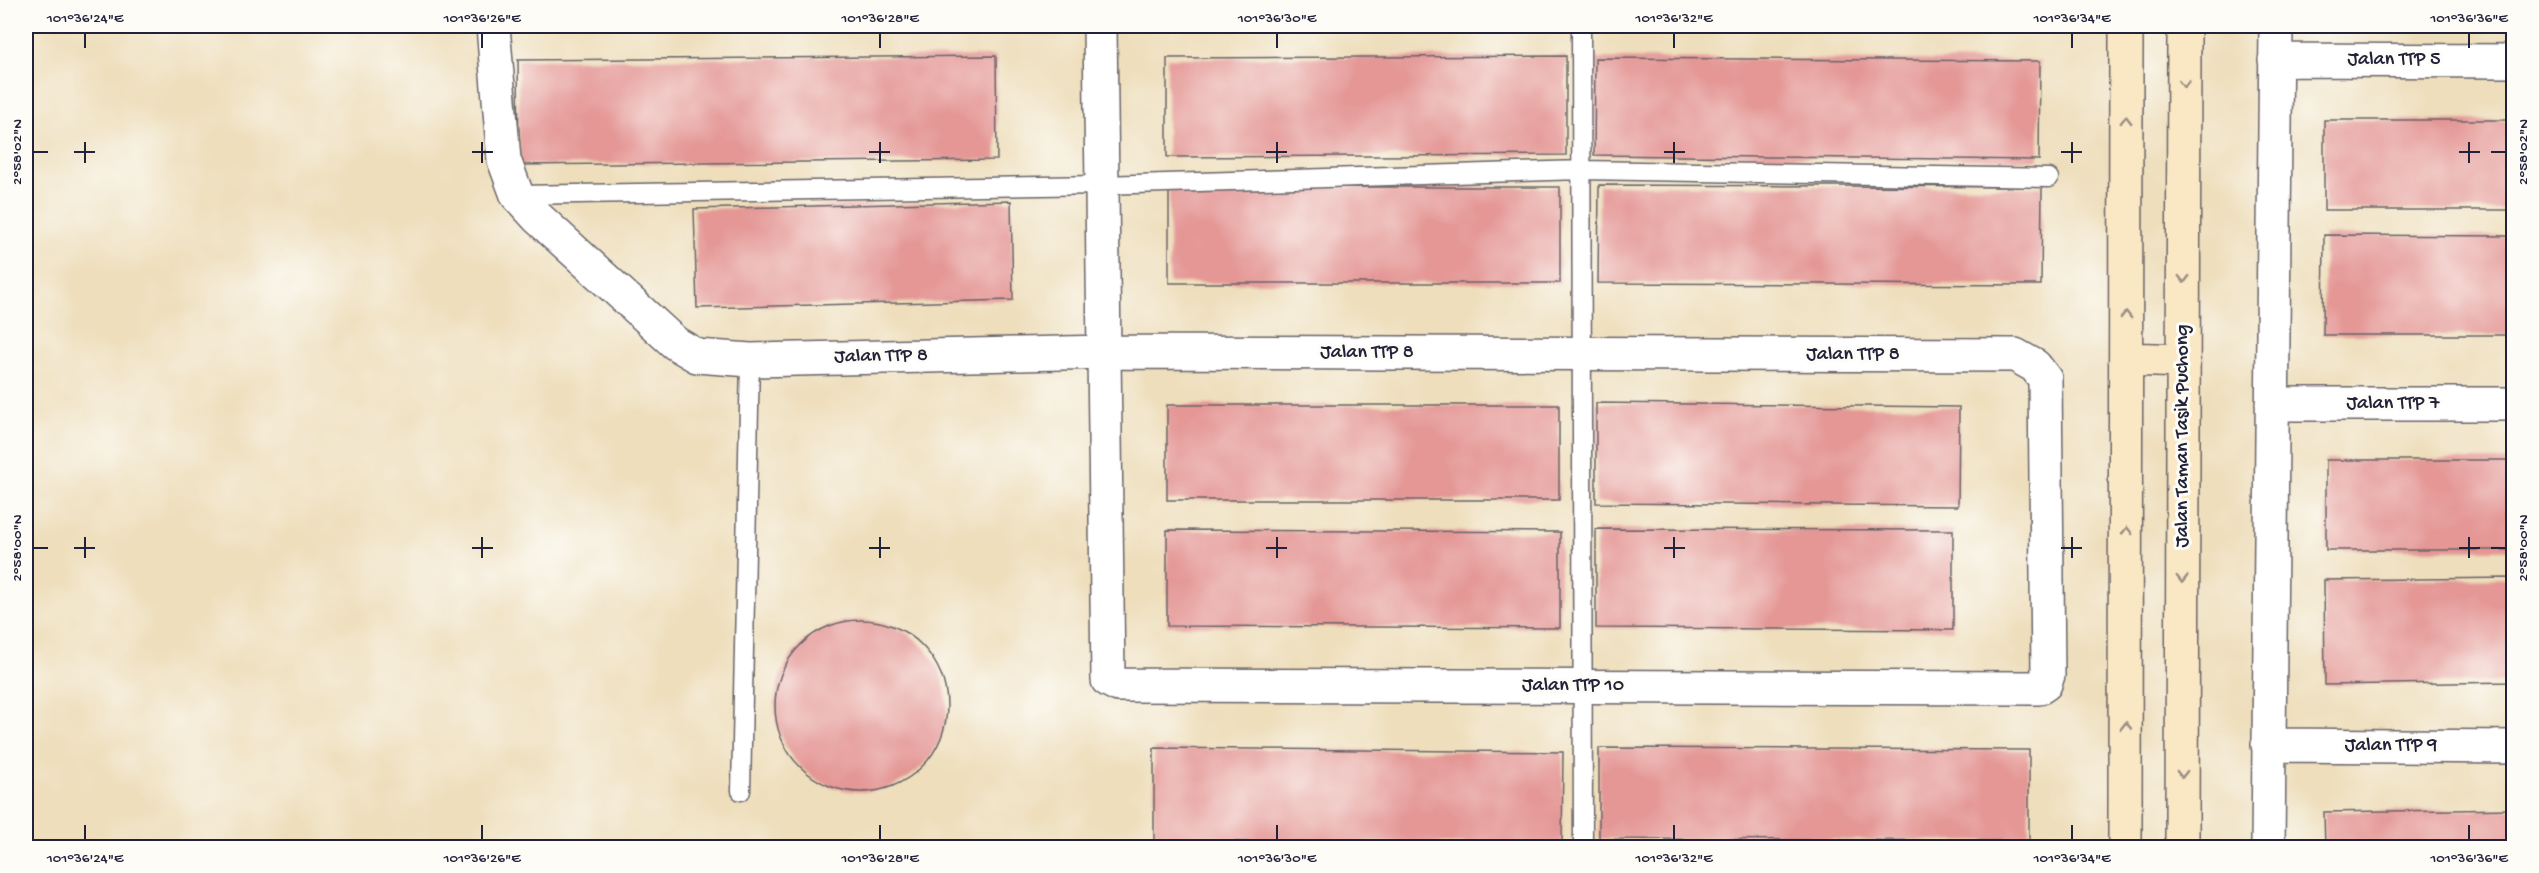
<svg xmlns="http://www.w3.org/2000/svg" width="2539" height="873" viewBox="0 0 2539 873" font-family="'Gochi Hand',sans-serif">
  <rect width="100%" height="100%" fill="#fdfcf7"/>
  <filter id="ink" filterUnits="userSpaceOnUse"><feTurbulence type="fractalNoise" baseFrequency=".0167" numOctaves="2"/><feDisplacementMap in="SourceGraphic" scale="12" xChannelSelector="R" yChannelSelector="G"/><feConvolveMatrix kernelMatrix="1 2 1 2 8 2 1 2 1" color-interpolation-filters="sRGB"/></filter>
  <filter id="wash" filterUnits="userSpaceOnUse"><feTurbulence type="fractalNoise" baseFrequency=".008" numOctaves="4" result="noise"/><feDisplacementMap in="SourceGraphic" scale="24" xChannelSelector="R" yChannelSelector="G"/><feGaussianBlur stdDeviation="1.35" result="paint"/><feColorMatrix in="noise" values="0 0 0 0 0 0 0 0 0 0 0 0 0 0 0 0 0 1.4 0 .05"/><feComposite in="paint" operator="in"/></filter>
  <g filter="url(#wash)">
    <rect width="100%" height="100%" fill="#eedebc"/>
    <g id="blocks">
      <!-- building -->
      <path fill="#e49795" d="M996,56L997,160L519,165L518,60Z
        M1566,56V155L1167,157V58Z
        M1595,58L2040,61L2039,160L1594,155Z
        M2324,120H2514V210H2324Z
        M1599,185L2042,187L2041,285L1598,283Z
        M1169,187H1560V283H1169Z
        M1011,201L1013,300L697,308L694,209Z
        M2324,235L2514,236V335H2323Z
        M1596,403L1959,407L1958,506L1596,503Z
        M1167,405H1559V500H1167Z
        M2326,460H2514V550H2326Z
        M1596,529L1953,530V630L1596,628Z
        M1167,530L1560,532V628L1167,626Z
        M2514,578V682L2325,685L2324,580Z
        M775 706a86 86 0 1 1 172 0a86 86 0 1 1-172 0Z
        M1154,748L1563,752L1562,845L1154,841Z
        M1599,748L2029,750V841L1599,839Z
        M2514,809V848H2325L2324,812Z"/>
    </g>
  </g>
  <g filter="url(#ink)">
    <use href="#blocks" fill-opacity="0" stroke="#696468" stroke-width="1.5"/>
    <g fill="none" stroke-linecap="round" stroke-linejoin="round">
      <!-- lane casing -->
      <g stroke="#696468" stroke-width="21">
        <path id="lane" d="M1581,26L1583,848
          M517,195L1102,185L1581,170L2049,178
          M741,791L750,360"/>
      </g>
      <!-- street casing -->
      <g stroke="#696468" stroke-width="36">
        <path id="street" d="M493,26L504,160L517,195L537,217L675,343L697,356L750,360L1104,352L2015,355L2035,366L2045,379L2048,675L2045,684L2039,688L1118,685L1108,680L1100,26
          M2275,60L2514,61
          M2272,404H2514
          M2268,745L2514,747
          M2268,848L2276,26"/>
      </g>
      <!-- secondary casing -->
      <g stroke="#696468" stroke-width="36">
        <path id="secondary" d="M2127,359L2183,361
          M2125,848L2126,26
          M2182,848L2184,26"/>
      </g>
      <!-- lane -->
      <use href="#lane" stroke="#fff" stroke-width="18"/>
      <!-- street -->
      <use href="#street" stroke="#fff" stroke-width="33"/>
      <!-- secondary -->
      <use href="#secondary" stroke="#fae7c3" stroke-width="33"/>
    </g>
    <!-- one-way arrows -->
    <defs><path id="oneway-chevron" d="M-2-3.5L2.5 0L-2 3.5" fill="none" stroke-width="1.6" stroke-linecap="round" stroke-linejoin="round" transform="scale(1.5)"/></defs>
    <g stroke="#998e86">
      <use href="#oneway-chevron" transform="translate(2184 84) rotate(90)"/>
      <use href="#oneway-chevron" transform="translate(2126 120) rotate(-90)"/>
      <use href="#oneway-chevron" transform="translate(2184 279) rotate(90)"/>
      <use href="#oneway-chevron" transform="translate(2126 315) rotate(-90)"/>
      <use href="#oneway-chevron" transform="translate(2127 531) rotate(-90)"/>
      <use href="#oneway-chevron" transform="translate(2182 579) rotate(90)"/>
      <use href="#oneway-chevron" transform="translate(2126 726) rotate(-90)"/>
      <use href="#oneway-chevron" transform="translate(2182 774) rotate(90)"/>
    </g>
  </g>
  <!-- ticks -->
  <path fill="none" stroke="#22223b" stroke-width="2" d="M85,33V48M482,33V48M880,33V48M1277,33V48M1674,33V48M2072,33V48M2469,33V48M85,142V163M482,142V163M880,142V163M1277,142V163M1674,142V163M2072,142V163M2469,142V163M33,152H48M74,152H95M472,152H493M869,152H890M1266,152H1287M1664,152H1685M2061,152H2082M2459,152H2480M2491,152H2506M85,537V558M482,537V558M880,537V558M1277,537V558M1674,537V558M2072,537V558M2469,537V558M33,548H48M74,548H95M472,548H493M869,548H890M1266,548H1287M1664,548H1685M2061,548H2082M2459,548H2480M2491,548H2506M85,825V840M482,825V840M880,825V840M1277,825V840M1674,825V840M2072,825V840M2469,825V840"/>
  <g text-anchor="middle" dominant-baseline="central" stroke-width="6" stroke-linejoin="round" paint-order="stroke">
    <!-- street labels -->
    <g font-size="20" fill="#22223b" stroke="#fdfcf7">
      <text x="2394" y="60">Jalan TTP 5</text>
      <text x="1367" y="353">Jalan TTP 8</text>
      <text x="1853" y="355">Jalan TTP 8</text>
      <text transform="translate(881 357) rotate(-1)">Jalan TTP 8</text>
      <text x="2393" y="404">Jalan TTP 7</text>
      <text transform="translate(2183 436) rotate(-90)">Jalan Taman Tasik Puchong</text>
      <text x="1573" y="686">Jalan TTP 10</text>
      <text x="2391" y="746">Jalan TTP 9</text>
    </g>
  </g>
  <!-- margin -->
  <rect width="2539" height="873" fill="none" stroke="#fdfcf7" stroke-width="66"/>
  <rect x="33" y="33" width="2473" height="807" fill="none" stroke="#22223b" stroke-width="2"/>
  <g font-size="15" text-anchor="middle" fill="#22223b">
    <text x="85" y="22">101°36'24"E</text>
    <text x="482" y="22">101°36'26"E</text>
    <text x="880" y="22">101°36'28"E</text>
    <text x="1277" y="22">101°36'30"E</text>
    <text x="1674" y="22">101°36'32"E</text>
    <text x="2072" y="22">101°36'34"E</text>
    <text x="2469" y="22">101°36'36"E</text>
    <text transform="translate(16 152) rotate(-90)" y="5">2°58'02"N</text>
    <text transform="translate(2522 152) rotate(-90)" y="5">2°58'02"N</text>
    <text transform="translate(16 548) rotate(-90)" y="5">2°58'00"N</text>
    <text transform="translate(2522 548) rotate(-90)" y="5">2°58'00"N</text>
    <text x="85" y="862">101°36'24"E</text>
    <text x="482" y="862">101°36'26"E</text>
    <text x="880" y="862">101°36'28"E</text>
    <text x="1277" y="862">101°36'30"E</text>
    <text x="1674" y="862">101°36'32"E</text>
    <text x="2072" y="862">101°36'34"E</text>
    <text x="2469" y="862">101°36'36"E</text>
  </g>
</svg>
